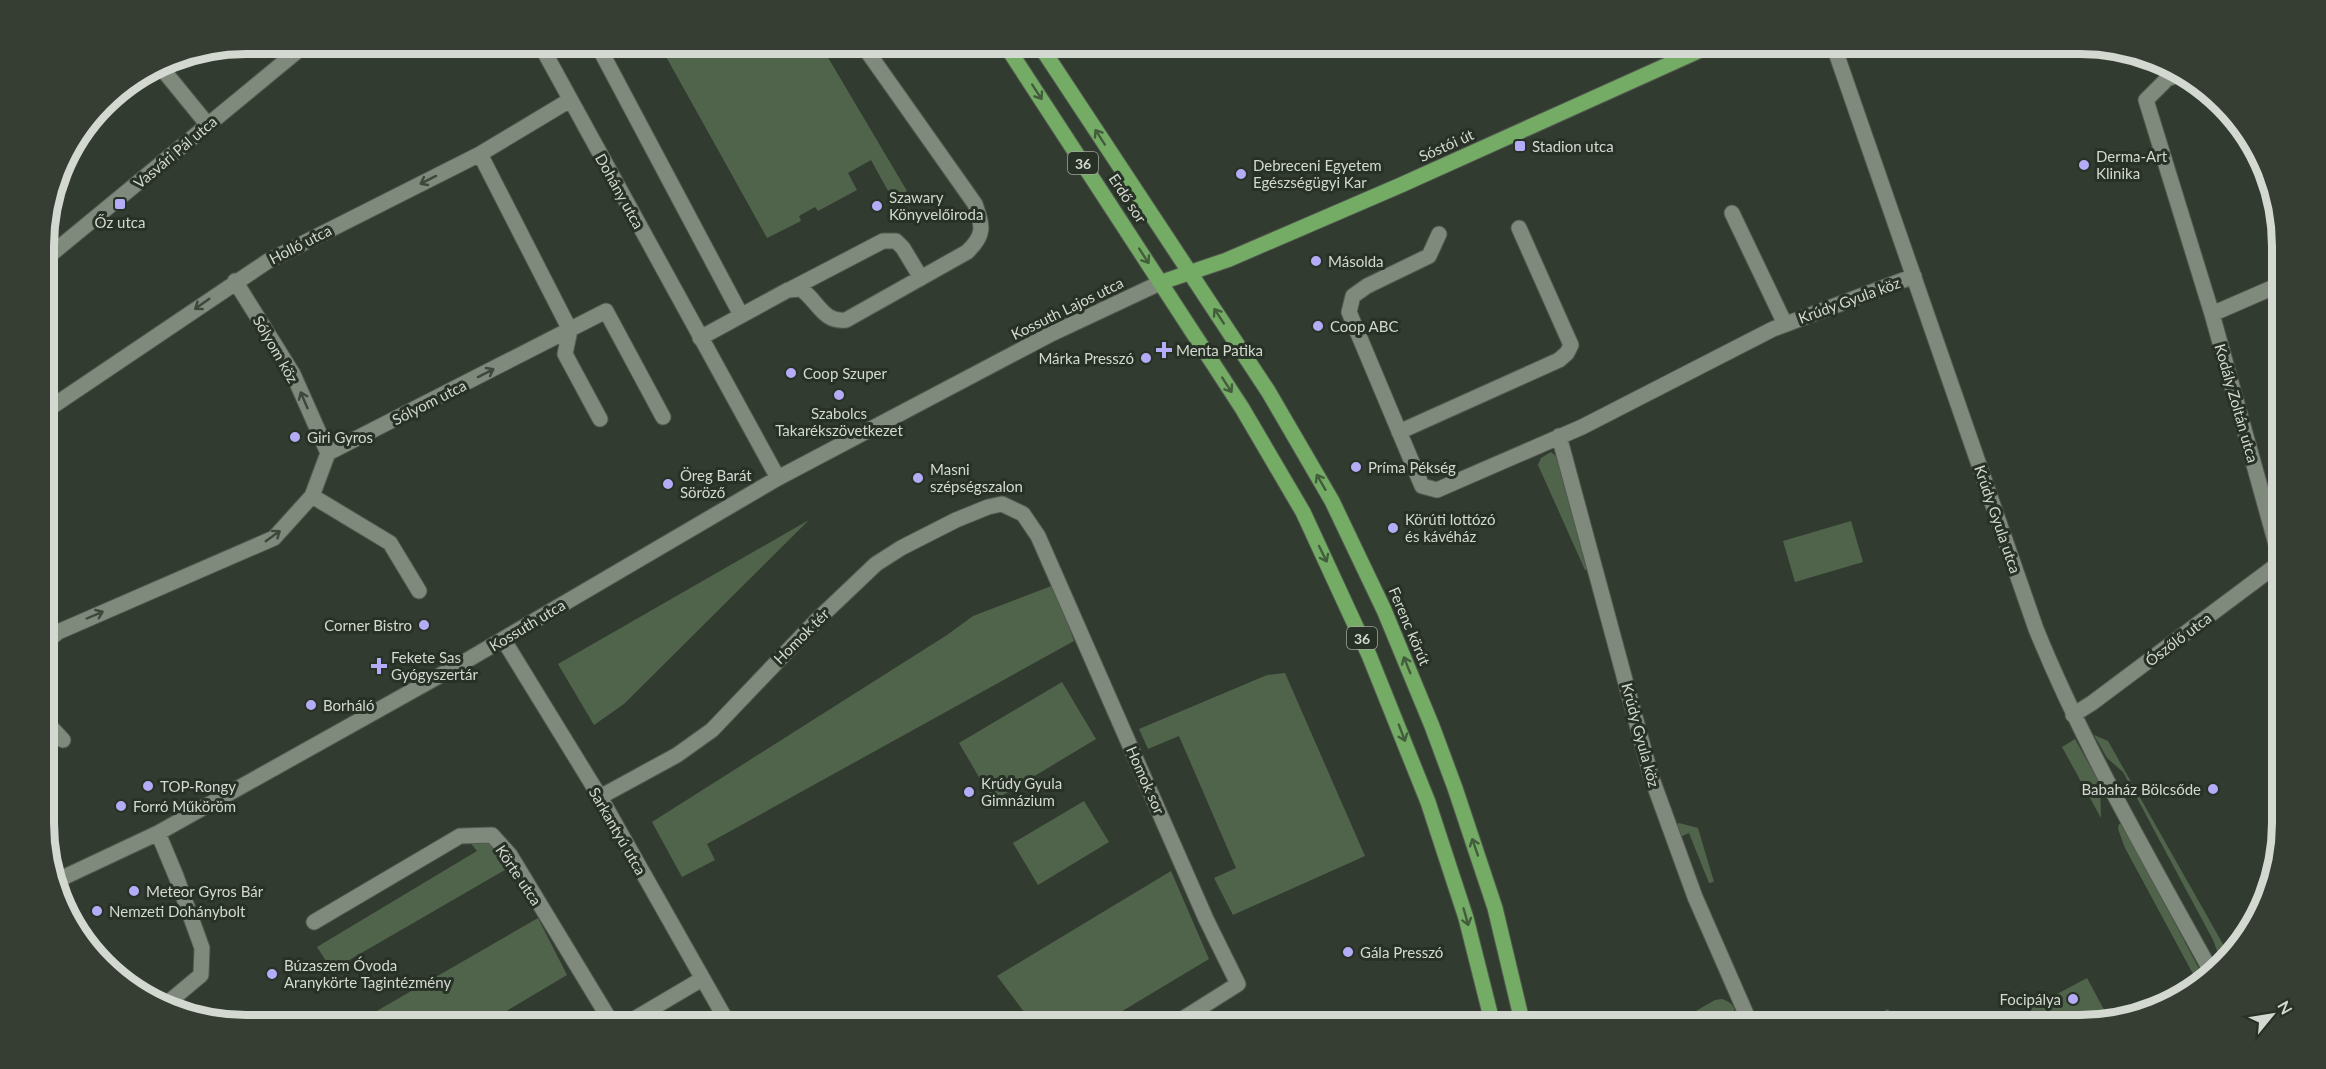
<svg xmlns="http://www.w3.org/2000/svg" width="2326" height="1069" viewBox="0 0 2326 1069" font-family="Lato,sans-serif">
  <rect width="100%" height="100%" fill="#323b30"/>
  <!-- green -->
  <path fill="#50644b" d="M659,44H820L907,191L892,198L871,160L848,173L857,190L818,211L815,207L799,216L801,221L767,238Z
    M1551,452L1557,457L1588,569L1585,570L1538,465L1541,458Z
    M809,520L624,704L594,725L558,664Z
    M1851,521L1863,562L1795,582L1783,541Z
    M1054,585L1074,641L707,844L715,860L682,877L652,822L947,635L973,616Z
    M1285,673L1365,856L1233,915L1214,878L1236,868L1179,736L1148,749L1139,729L1267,675Z
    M1062,682L1096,739L993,801L959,743Z
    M2094,735L2108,741L2228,953L2230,956L2222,964L2213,940L2123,772L2107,758Z
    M2075,739L2100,784L2101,818L2062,747Z
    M1084,801L1109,842L1038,885L1013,843Z
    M1679,823L1698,828L1714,882L1709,883L1689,833L1678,838L1676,825Z
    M2119,824H2122L2205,980L2199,985L2125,848L2118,829Z
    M485,838L497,846L510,867L332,970L317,947L477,851L468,840Z
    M1171,871L1209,959L1099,1025H1034L997,976Z
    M538,918L567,975L483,1025H365L361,1020Z
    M2087,978L2109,1019L2093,1025H1999Z
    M1722,999C1735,1003 1737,1011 1733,1023L1729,1025H1682L1680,1020L1715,1000Z
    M1888,1009L1897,1025H1859Z"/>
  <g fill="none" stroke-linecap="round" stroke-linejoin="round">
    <!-- minor casing -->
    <g stroke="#525950" stroke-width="17">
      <path id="minor" d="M540,44L778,478
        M597,44L741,315
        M1833,44L2036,629C2085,749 2150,860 2212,973
        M159,65L208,125
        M2178,75L2167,79L2146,100L2212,314L2281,562
        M480,154L570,330L565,354L600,419
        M1732,213L1785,324
        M1439,234L1429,256L1367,286L1353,296L1349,312L1422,486L1437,490L1582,427L1773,329L1914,276
        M44,260L306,44
        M235,281L293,374L328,453
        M791,289L883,241H896L903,248L921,278
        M2212,314L2281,284
        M700,338L788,290L801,289C818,301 823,323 846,320L967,252C985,235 983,227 975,204L862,44
        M44,412L268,261L480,154L570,100
        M1399,432L1559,360L1567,353L1571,345L1519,228
        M1559,436L1651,776L1695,897L1751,1025
        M312,496L390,543L419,591
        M503,639L600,797L729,1025
        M45,643L58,632L274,538L312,496L328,453L606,311L663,417
        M2073,715L2092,703L2282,561
        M45,721L63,740
        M600,797L677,755L712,730L816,621L876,564L901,548L956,520L988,507L1002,504L1023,514L1038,536L1206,919L1238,984L1173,1025
        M158,833L176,876L202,948L201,975L164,1006
        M58,880L158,833L464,662L778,478L1049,335L1162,282
        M314,922L460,836L492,835L510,855L613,1025
        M624,1025L702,979"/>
    </g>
    <!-- major casing -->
    <g stroke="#525950" stroke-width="17">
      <path id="major" d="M1005,44L1242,408L1303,512L1369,655L1428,802L1466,918L1493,1025
        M1039,44L1268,391L1332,501L1384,610L1432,726L1455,788L1495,908L1523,1025
        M1162,282L1227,260L1401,185L1714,44"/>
    </g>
    <!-- minor -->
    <use href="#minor" stroke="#7f897c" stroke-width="15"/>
    <!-- major -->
    <use href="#major" stroke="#74ac65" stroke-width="15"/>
  </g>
  <!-- one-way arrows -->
  <defs><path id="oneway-shaft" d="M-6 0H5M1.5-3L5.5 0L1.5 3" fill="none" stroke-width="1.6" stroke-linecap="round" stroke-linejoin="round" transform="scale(1.5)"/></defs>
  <g stroke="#435c3c">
    <use href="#oneway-shaft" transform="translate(1037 92) rotate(57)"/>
    <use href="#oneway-shaft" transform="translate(1100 137) rotate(-123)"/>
    <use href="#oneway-shaft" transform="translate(1144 256) rotate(57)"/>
    <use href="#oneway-shaft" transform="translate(1219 316) rotate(-123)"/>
    <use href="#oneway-shaft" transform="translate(1227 385) rotate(57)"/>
    <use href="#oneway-shaft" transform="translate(1321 482) rotate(-120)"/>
    <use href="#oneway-shaft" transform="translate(1323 554) rotate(64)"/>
    <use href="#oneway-shaft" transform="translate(1407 665) rotate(-112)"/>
    <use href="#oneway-shaft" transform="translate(1402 733) rotate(69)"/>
    <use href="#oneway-shaft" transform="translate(1475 847) rotate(-109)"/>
    <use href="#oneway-shaft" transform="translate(1466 917) rotate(74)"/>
  </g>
  <g stroke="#3e473c">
    <use href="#oneway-shaft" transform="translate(428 180) rotate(153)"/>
    <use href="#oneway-shaft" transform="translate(202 304) rotate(145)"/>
    <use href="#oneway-shaft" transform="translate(486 373) rotate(-27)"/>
    <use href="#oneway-shaft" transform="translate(304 400) rotate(-113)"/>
    <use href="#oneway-shaft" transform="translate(273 536) rotate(-36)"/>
    <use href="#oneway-shaft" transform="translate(95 615) rotate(-23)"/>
  </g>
  <!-- markers -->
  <g fill="#b5acf8" stroke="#283126" stroke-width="2">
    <rect x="1514" y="140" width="12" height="12" rx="3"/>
    <circle cx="2084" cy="165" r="6"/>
    <circle cx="1241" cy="174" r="6"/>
    <rect x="114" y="198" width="12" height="12" rx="3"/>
    <circle cx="877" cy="206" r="6"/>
    <circle cx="1316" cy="261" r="6"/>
    <circle cx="1318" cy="326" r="6"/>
    <path d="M1161 341h6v6h6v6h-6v6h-6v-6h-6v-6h6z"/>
    <circle cx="1146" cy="358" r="6"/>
    <circle cx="791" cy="373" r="6"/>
    <circle cx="839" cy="395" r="6"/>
    <circle cx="295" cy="437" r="6"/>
    <circle cx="1356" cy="467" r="6"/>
    <circle cx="918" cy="478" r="6"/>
    <circle cx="668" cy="484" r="6"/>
    <circle cx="1393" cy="528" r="6"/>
    <circle cx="424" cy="625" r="6"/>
    <path d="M376 657h6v6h6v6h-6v6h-6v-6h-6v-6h6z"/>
    <circle cx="311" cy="705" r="6"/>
    <circle cx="148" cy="786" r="6"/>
    <circle cx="2213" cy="789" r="6"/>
    <circle cx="969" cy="792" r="6"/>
    <circle cx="121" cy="806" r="6"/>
    <circle cx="134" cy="891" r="6"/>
    <circle cx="97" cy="911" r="6"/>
    <circle cx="1348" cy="952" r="6"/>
    <circle cx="272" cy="974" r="6"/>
    <circle cx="2073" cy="999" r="6"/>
  </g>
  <g text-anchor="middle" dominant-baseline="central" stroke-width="6" stroke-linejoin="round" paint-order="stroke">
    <!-- shield labels -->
    <g fill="#283126" stroke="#a0a69e" stroke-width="1.5">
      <rect x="1068" y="152" width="30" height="22" rx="4.5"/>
      <rect x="1347" y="627" width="30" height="22" rx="4.5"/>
    </g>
    <g font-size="14" font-weight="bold" fill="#d3d8d1">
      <text x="1083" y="163">36</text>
      <text x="1362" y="638">36</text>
    </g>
    <!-- street labels -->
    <g font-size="15" fill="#d3d8d1" stroke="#283126">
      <text transform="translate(1446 145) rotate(-24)">Sóstói út</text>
      <text transform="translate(175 152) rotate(-40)">Vasvári Pál utca</text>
      <text transform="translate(620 191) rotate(61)">Dohány utca</text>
      <text transform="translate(1128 198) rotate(57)">Erdő sor</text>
      <text transform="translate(300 244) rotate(-27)">Holló utca</text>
      <text transform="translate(1849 300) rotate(-20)">Krúdy Gyula köz</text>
      <text transform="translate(1067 308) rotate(-26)">Kossuth Lajos utca</text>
      <text transform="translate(276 349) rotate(60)">Sólyom köz</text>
      <text transform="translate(429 402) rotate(-27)">Sólyom utca</text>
      <text transform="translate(2237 403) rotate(74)">Kodály Zoltán utca</text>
      <text transform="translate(1998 519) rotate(71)">Krúdy Gyula utca</text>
      <text transform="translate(527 625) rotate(-31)">Kossuth utca</text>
      <text transform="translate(1410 626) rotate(67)">Ferenc körút</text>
      <text transform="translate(801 636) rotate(-45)">Homok tér</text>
      <text transform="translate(2178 639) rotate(-37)">Ószőlő utca</text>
      <text transform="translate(1641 735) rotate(75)">Krúdy Gyula köz</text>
      <text transform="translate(1146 780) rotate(66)">Homok sor</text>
      <text transform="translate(618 831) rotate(60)">Sarkantyú utca</text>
      <text transform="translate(519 875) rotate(56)">Körte utca</text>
    </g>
    <!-- poi labels -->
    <g font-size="15" fill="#d3d8d1" stroke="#283126" text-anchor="start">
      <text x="1532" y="146">Stadion utca</text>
      <text x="2096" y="156">Derma-Art<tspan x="2096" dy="17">Klinika</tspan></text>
      <text x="1253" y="165">Debreceni Egyetem<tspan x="1253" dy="17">Egészségügyi Kar</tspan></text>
      <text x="889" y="197">Szawary<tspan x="889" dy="17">Könyvelőiroda</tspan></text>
      <text x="120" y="222" text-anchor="middle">Őz utca</text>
      <text x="1328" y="261">Másolda</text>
      <text x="1330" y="326">Coop ABC</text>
      <text x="1176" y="350">Menta Patika</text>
      <text x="1134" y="358" text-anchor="end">Márka Presszó</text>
      <text x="803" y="373">Coop Szuper</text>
      <text x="839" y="413" text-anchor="middle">Szabolcs<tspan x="839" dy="17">Takarékszövetkezet</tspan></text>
      <text x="307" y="437">Giri Gyros</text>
      <text x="1368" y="467">Príma Pékség</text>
      <text x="930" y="469">Masni<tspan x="930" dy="17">szépségszalon</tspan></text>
      <text x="680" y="475">Öreg Barát<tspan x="680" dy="17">Söröző</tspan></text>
      <text x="1405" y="519">Körúti lottózó<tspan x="1405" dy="17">és kávéház</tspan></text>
      <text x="412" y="625" text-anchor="end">Corner Bistro</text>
      <text x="391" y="657">Fekete Sas<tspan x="391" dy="17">Gyógyszertár</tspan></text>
      <text x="323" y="705">Borháló</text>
      <text x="981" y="783">Krúdy Gyula<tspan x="981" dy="17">Gimnázium</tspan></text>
      <text x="160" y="786">TOP-Rongy</text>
      <text x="2201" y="789" text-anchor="end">Babaház Bölcsőde</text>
      <text x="133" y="806">Forró Műköröm</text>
      <text x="146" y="891">Meteor Gyros Bár</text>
      <text x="109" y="911">Nemzeti Dohánybolt</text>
      <text x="1360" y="952">Gála Presszó</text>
      <text x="284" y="965">Búzaszem Óvoda<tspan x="284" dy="17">Aranykörte Tagintézmény</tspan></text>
      <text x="2061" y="999" text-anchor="end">Focipálya</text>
    </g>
  </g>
  <!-- crop -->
  <path d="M0 0H2326V1069H0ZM246 54H2080A192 192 0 0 1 2272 246V823A192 192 0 0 1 2080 1015H246A192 192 0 0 1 54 823V246A192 192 0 0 1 246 54Z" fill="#363e34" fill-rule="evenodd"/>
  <path fill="none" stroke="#d3d8d1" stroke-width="8" d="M246 54H2080A192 192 0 0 1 2272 246V823A192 192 0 0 1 2080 1015H246A192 192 0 0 1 54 823V246A192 192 0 0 1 246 54Z"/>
  <!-- north arrow -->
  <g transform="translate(2272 1015) rotate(60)" stroke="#283126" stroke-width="4.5" paint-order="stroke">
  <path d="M0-4.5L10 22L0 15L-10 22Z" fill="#d3d8d1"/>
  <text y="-9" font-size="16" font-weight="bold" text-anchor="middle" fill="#d3d8d1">N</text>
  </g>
</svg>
